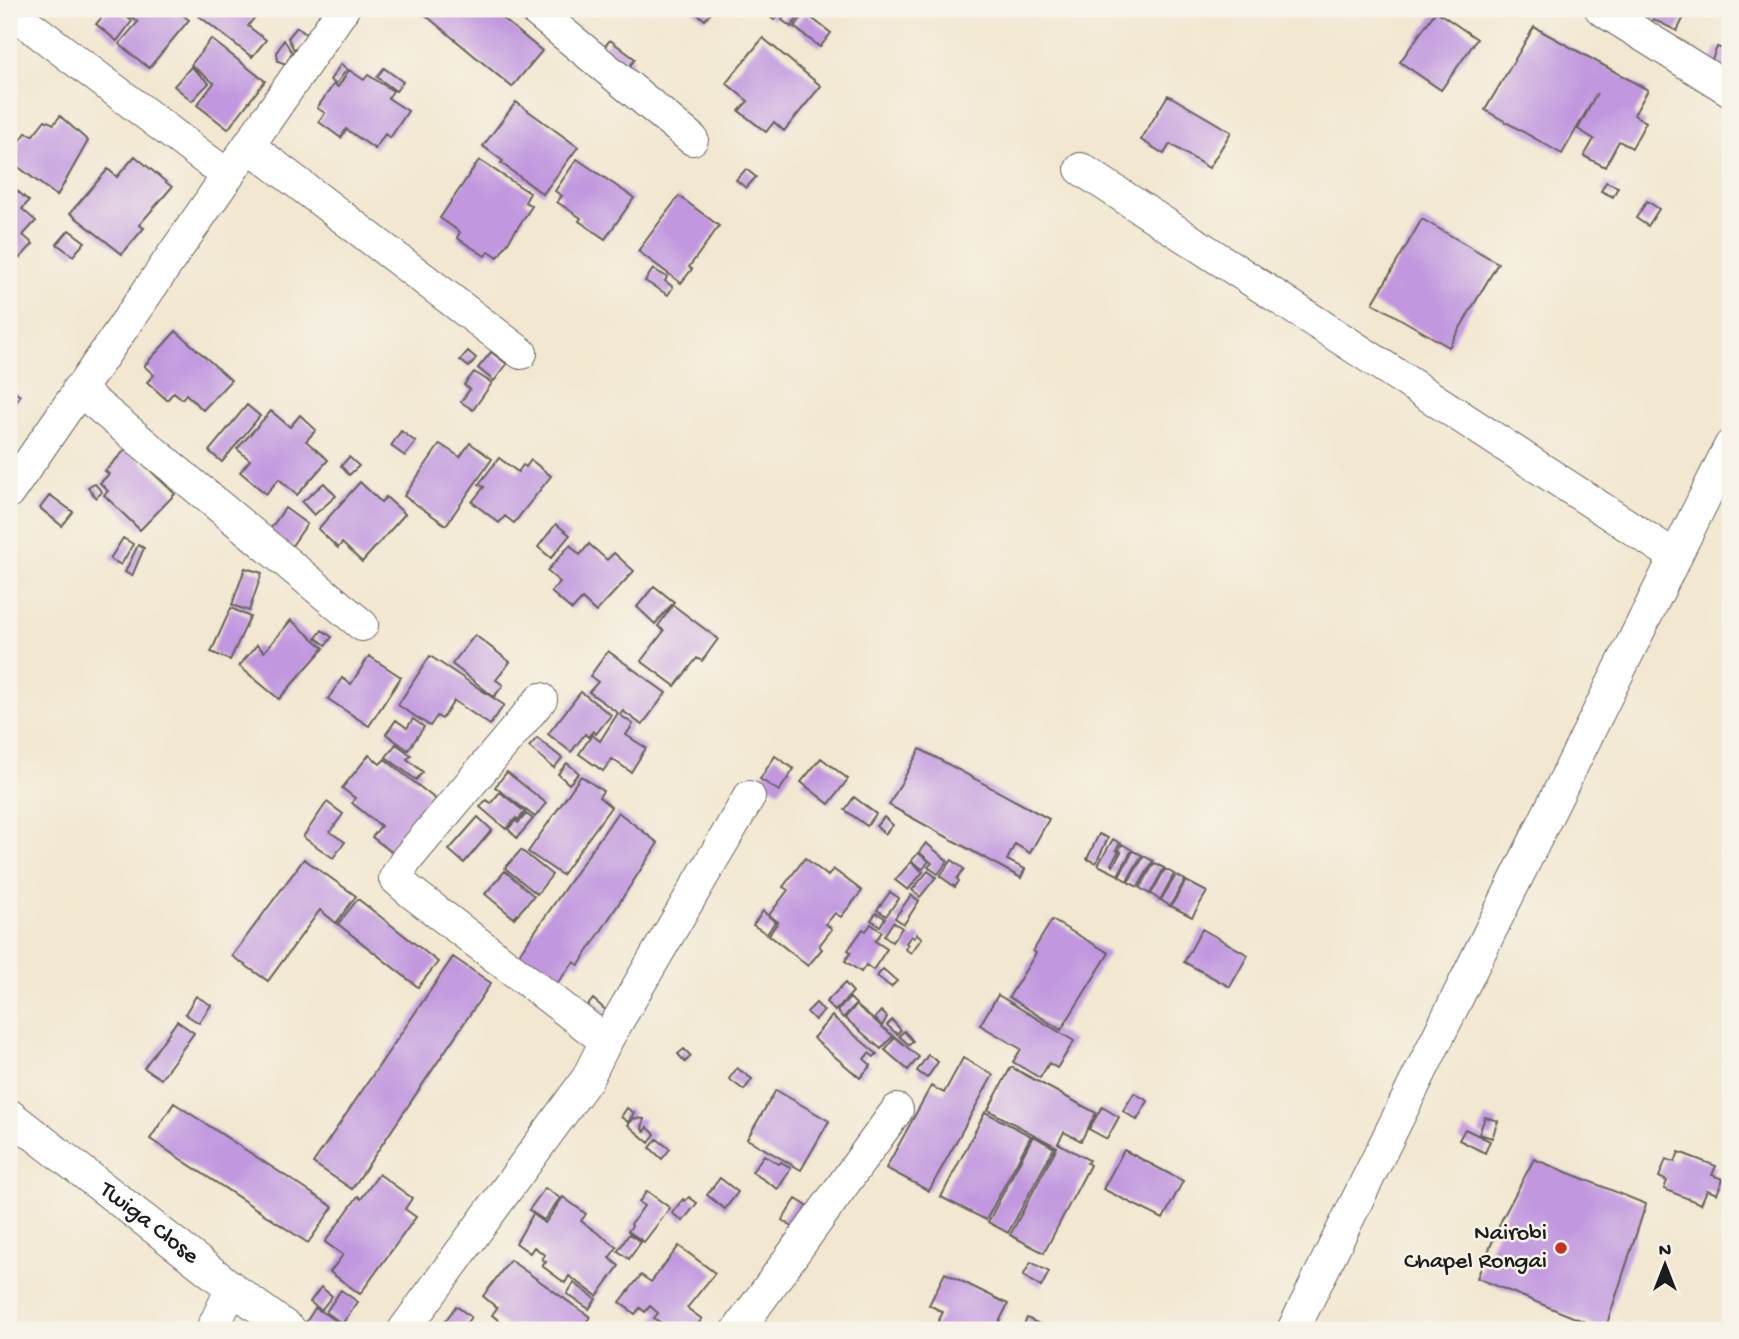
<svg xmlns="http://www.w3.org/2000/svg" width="1739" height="1339" viewBox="0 0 1739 1339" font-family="'Gochi Hand',sans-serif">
  <rect width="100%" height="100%" fill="#f7f3e8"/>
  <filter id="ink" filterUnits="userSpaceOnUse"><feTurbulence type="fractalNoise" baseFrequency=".0143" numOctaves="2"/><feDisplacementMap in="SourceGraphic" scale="14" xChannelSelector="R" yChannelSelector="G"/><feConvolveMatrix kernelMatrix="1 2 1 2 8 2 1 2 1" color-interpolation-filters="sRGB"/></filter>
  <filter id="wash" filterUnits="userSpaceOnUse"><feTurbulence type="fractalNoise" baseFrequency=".00686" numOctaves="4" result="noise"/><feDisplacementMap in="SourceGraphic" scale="28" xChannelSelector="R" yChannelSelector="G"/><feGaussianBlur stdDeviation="1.57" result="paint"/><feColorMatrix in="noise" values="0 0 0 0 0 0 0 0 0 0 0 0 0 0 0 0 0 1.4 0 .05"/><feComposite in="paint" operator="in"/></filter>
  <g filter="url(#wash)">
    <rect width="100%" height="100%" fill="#f2e7d0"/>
    <g id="blocks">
      <!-- building -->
      <path fill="#c198df" d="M109,9H116L132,21L117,41L96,24Z
        M121,9H175L189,20L149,68L119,44L138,22Z
        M190,9H261L248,26L266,40L252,57Z
        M418,9H491L542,51L512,87Z
        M691,9H714L705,20Z
        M769,9H783L774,20L765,13Z
        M790,9H798L802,12L791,27L782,20Z
        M1637,9H1688L1677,31L1653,19L1648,29L1631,20Z
        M1436,11L1477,39L1441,90L1400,62Z
        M805,13L831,33L820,47L794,27Z
        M297,27L307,35L294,50L288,38Z
        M1534,27L1648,90L1634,115L1646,122L1632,148L1619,141L1605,167L1584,156L1594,139L1578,129L1597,93L1562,154L1485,110Z
        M763,38L821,86L784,131L774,122L766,132L739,111L748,101L726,83Z
        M211,39L265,81L228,129L197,105L214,83L191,65Z
        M284,40L292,52L286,64L278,61L277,52Z
        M610,40L635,59L625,73L599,53Z
        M1717,47L1730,51L1727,68L1711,62Z
        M341,64L347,69L336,84L330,80Z
        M191,67L209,83L192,101L174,86Z
        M384,68L403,82L396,91L377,77Z
        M349,70L364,80L368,75L393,91L388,98L408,111L390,138L385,134L375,149L346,129L341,138L319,122L325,113L317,108L334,84L338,87Z
        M1168,95L1231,132L1209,168L1170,144L1164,154L1141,140Z
        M516,102L578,147L543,194L501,163L503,161L483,146Z
        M60,116L88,141L57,196L9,160V156L26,133L33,135L45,120L54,124Z
        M135,156L172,187L139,225L144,228L122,254L70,213L108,169L117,177Z
        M577,159L634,198L605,239L579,221L581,218L557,202L562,196L555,191Z
        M479,160L530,193L525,202L532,206L498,257L489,251L485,256L457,238L460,232L440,218Z
        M746,169L756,177L746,188L736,180Z
        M1606,182L1618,187L1613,197L1601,191Z
        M15,189L29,201L22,209L36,221L23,235L33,244L20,258L11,250L9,252V195Z
        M679,196L719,226L689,267L692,269L681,283L638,251Z
        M1647,201L1659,209L1648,226L1636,218Z
        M1422,219L1498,263L1449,347L1373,303Z
        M69,230L85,242L73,256L57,244Z
        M653,269L667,277L665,281L673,287L668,295L645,281Z
        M176,331L231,380L203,410L186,394L182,399L174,392L167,400L147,382L154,375L144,366Z
        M468,351L476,358L469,367L460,360Z
        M491,352L507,364L494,381L478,368Z
        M474,372L492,383L473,410L461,402L470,389L464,385Z
        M9,388L20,396L9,411Z
        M247,405L260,416L222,462L209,451Z
        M271,411L290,427L300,415L316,430L306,441L328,460L297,495L279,479L266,494L240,472L250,460L237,449Z
        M401,431L416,442L405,456L391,446Z
        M470,443L492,459L446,525L404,496L440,444L460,457Z
        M127,448L175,494L140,530L104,495L108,491L100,483L109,474L105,471Z
        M349,457L359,466L349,475L341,466Z
        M499,458L518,472L523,465L526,467L531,460L551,476L514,523L505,516L499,523L472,502L484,487L479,484Z
        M360,482L381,502L386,497L405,514L362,562L342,543L338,548L318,529Z
        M94,483L102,492L96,498L88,487Z
        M324,483L336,496L314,515L302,502Z
        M50,495L73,512L62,526L40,508Z
        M285,508L307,524L291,547L269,531Z
        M556,524L570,535L551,558L538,547Z
        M123,538L133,544L121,565L110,559Z
        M589,544L607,560L614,553L634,571L596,612L582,599L572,610L551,592L560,582L547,571L570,545L580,555Z
        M138,545L144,548L132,576L125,572Z
        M245,568L262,573L249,611L232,605Z
        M654,586L674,602L655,624L637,607Z
        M673,605L718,639L702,661L697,658L675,686L641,661L664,631L658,626Z
        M231,608L250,617L230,660L211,652Z
        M291,620L324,648L279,699L239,666L257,645L264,652Z
        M322,630L332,637L326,645L316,638Z
        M475,635L510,662L496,680L503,685L494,697L452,664Z
        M608,651L666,693L642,725L623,711L620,715L633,724L626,735L646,748L631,772L612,759L603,771L579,754L592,735L600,741L618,713L589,692L598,682L590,676Z
        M369,656L401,677L369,726L328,699L342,678L351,684Z
        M430,656L504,705L490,725L454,701L442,719L437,716L430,726L398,705Z
        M581,692L611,715L596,734L593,731L588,737L585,734L571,752L548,734Z
        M413,719L424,727L408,750L386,734L396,720L407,728Z
        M537,738L562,758L554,768L529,747Z
        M396,744L411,755L407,759L423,772L416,780L386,757Z
        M920,749L1049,819L1030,853L1015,844L1007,860L1025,869L1021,878L889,805Z
        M369,755L380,764L385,759L439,802L401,859L372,837L381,826L352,803L355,798L342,788Z
        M775,756L794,769L779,791L760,779Z
        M821,758L848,779L829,804L801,782Z
        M567,763L579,773L569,784L558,774Z
        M507,772L546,803L535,817L495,787Z
        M581,776L603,791L599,797L611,807L562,875L528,852Z
        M500,792L525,812L518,820L516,818L506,829L480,807L486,800L491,803Z
        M854,797L876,814L867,826L845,810Z
        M327,802L343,814L330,832L345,842L333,858L303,837Z
        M618,812L658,843L579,965L574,962L554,987L515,960Z
        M526,814L533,819L517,838L508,829L516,820L518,823Z
        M478,817L492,830L464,863L449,850Z
        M884,817L893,825L885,834L876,826Z
        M1099,834L1108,838L1096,863L1087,859Z
        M1113,839L1120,843L1116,850L1119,851L1111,864L1113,866L1121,852L1119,850L1122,844L1132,850L1118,875L1098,865Z
        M926,843L948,861L938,874L928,867L932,863L919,852Z
        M521,850L552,875L537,894L505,868Z
        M1133,851L1142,855L1127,881L1119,876Z
        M918,853L929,861L923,869L911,861Z
        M1144,856L1153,861L1138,887L1128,882Z
        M805,858L828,876L833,869L862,891L841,917L835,913L826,924L832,929L819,946L822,949L808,966L769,935L778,922L769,915L788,890L783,887Z
        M304,859L356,896L336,923L320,910L268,981L232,956Z
        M952,860L964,869L957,879L959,881L955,887L940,876Z
        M911,862L923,872L908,890L895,880Z
        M1154,863L1164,868L1150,894L1140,888Z
        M1165,869L1174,874L1160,900L1151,894Z
        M505,871L534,896L514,918L485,894Z
        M928,871L936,877L920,897L912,890Z
        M1176,875L1185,880L1170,906L1161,900Z
        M1186,881L1207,892L1192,917L1171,906Z
        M890,892L899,898L886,916L877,910Z
        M911,895L919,901L904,924L895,918Z
        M358,899L438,962L418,987L338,924Z
        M763,911L775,922L767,934L753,925Z
        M876,913L885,918L880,926L871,920Z
        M1052,920L1109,953L1061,1030L1009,997L1036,953L1033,951Z
        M893,922L902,928L892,942L884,936Z
        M871,924L882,932L875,941L887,949L873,970L866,965L861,972L845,961L851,952L848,950L863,929L866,931Z
        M1202,929L1248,955L1230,987L1184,962Z
        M917,934L922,938L911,953L905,949L908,945L906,943L911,936L914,938Z
        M453,957L491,983L352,1189L313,1163Z
        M883,969L897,981L891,987L877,976Z
        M845,983L853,992L835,1011L826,1002Z
        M998,995L1074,1041L1057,1068L1049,1063L1040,1078L1013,1062L1021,1049L980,1025Z
        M196,996L211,1005L199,1023L185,1014Z
        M850,998L856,1004L843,1018L837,1011Z
        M593,999L616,1019L578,1018Z
        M816,1003L824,1011L815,1020L807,1012Z
        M856,1005L893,1036L881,1049L845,1018Z
        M881,1011L887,1017L882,1026L875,1018Z
        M832,1016L877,1054L874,1057L869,1053L864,1059L871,1065L860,1078L813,1038Z
        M892,1020L901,1030L897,1034L887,1025Z
        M177,1021L194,1033L161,1079L144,1068Z
        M904,1031L913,1041L909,1045L899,1036Z
        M895,1037L919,1057L908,1070L885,1050Z
        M684,1049L691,1056L685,1062L678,1054Z
        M928,1055L938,1062L927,1078L917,1071Z
        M963,1058L993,1075L929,1191L886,1168L931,1086L944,1093Z
        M1011,1067L1096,1113L1081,1141L1064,1132L1058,1143L1089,1160L1087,1163L1090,1165L1044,1253L1010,1235L1057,1147L988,1110Z
        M737,1068L752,1079L744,1090L729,1079Z
        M776,1090L829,1121L801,1170L747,1139Z
        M1134,1093L1148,1101L1137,1120L1123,1111Z
        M174,1103L333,1207L308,1243L150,1139Z
        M1102,1107L1119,1117L1107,1139L1089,1129Z
        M627,1108L634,1113L628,1122L621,1117Z
        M985,1112L1031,1136L986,1220L941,1197Z
        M1485,1117L1498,1121L1492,1138L1479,1134Z
        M634,1118L644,1119L642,1129L645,1132L647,1127L655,1134L649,1143L628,1125Z
        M1465,1129L1490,1141L1485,1153L1459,1140Z
        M1033,1136L1054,1148L1008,1233L988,1222Z
        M657,1139L670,1149L662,1159L650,1148Z
        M1124,1150L1183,1181L1163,1219L1103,1189Z
        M1679,1152L1716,1166L1712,1175L1723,1179L1717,1194L1707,1190L1701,1204L1664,1189L1667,1181L1659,1177L1666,1159L1675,1162Z
        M764,1155L779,1164L781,1162L791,1168L778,1189L752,1172Z
        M1534,1159L1646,1204L1605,1330L1477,1278L1502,1219Z
        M379,1174L412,1198L405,1209L416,1217L360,1294L330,1272L343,1255L325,1242L358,1196L361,1199Z
        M720,1178L738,1192L725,1209L707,1195Z
        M545,1188L560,1198L544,1220L529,1210Z
        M647,1191L670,1208L644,1242L628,1231L632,1226L631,1224L644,1206L639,1202Z
        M563,1197L586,1214L581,1221L617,1247L609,1258L619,1266L597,1296L569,1276L565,1283L542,1266L546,1262L542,1259L545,1255L534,1247L530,1253L516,1243L533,1214L545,1223Z
        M689,1197L697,1203L683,1221L672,1213L683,1199L685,1201Z
        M796,1199L817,1212L803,1234L782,1220Z
        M629,1234L641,1242L629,1259L618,1251Z
        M679,1246L715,1273L687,1308L702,1319L693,1330H670L654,1318L658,1313L650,1306L645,1312L640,1308L635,1314L620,1302L641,1275L651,1282Z
        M510,1260L590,1317L580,1330H506L508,1328L492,1315L497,1308L483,1296Z
        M1031,1262L1049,1272L1041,1287L1023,1276Z
        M945,1273L1008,1304L995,1330H934L943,1312L929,1305Z
        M574,1283L596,1299L589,1309L567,1294Z
        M321,1287L332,1296L321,1310L310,1302Z
        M341,1290L358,1302L342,1324L326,1312Z
        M456,1306L471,1317L461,1330H439Z
        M315,1308L345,1326L343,1330H316L305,1324Z
        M1027,1318L1051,1330H1021Z"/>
    </g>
  </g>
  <g filter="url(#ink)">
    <use href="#blocks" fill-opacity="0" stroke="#67635b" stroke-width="2"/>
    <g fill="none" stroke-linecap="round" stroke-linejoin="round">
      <!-- minor casing -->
      <g stroke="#67635b" stroke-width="34">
        <g id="minor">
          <path d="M534,9L692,139"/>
          <path d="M1601,9L1730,90"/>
          <path d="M9,10L228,176"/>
          <path d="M249,146L521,353"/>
          <path d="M1081,169L1676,557"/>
          <path d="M78,389L362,625"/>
          <path d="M9,492L343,9"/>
          <path d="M606,1041L749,797"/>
          <path id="s1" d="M9,1115L232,1288L290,1330"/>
          <path d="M212,1330L232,1288"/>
          <path d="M404,1330L587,1079L606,1041L411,892L395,878L407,859L541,699"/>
          <path d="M738,1330L897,1110"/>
          <path d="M1293,1330L1730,446"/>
        </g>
      </g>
      <!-- minor -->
      <use href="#minor" stroke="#fff" stroke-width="32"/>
    </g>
  </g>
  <!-- markers -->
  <circle fill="#c8321e" stroke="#f7f3e8" stroke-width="2.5" cx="1561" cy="1248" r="7"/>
  <g text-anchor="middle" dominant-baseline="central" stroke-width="5" stroke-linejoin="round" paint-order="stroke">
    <!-- street labels -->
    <g font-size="24" fill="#1c1c1c" stroke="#f7f3e8">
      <text stroke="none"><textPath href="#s1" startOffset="177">Twiga Close</textPath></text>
    </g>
    <!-- poi labels -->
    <g font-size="24" fill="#1c1c1c" stroke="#f7f3e8" text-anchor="end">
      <text x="1547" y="1234">Nairobi<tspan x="1547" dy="28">Chapel Rongai</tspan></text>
    </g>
  </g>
  <!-- margin -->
  <rect width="1739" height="1339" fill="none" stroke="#f7f3e8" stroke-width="35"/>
  <!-- north arrow -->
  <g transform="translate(1665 1265)" stroke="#f7f3e8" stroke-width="5" paint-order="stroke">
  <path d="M0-5L12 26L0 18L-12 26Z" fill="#1c1c1c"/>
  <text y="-10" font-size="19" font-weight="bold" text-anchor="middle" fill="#1c1c1c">N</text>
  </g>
</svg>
